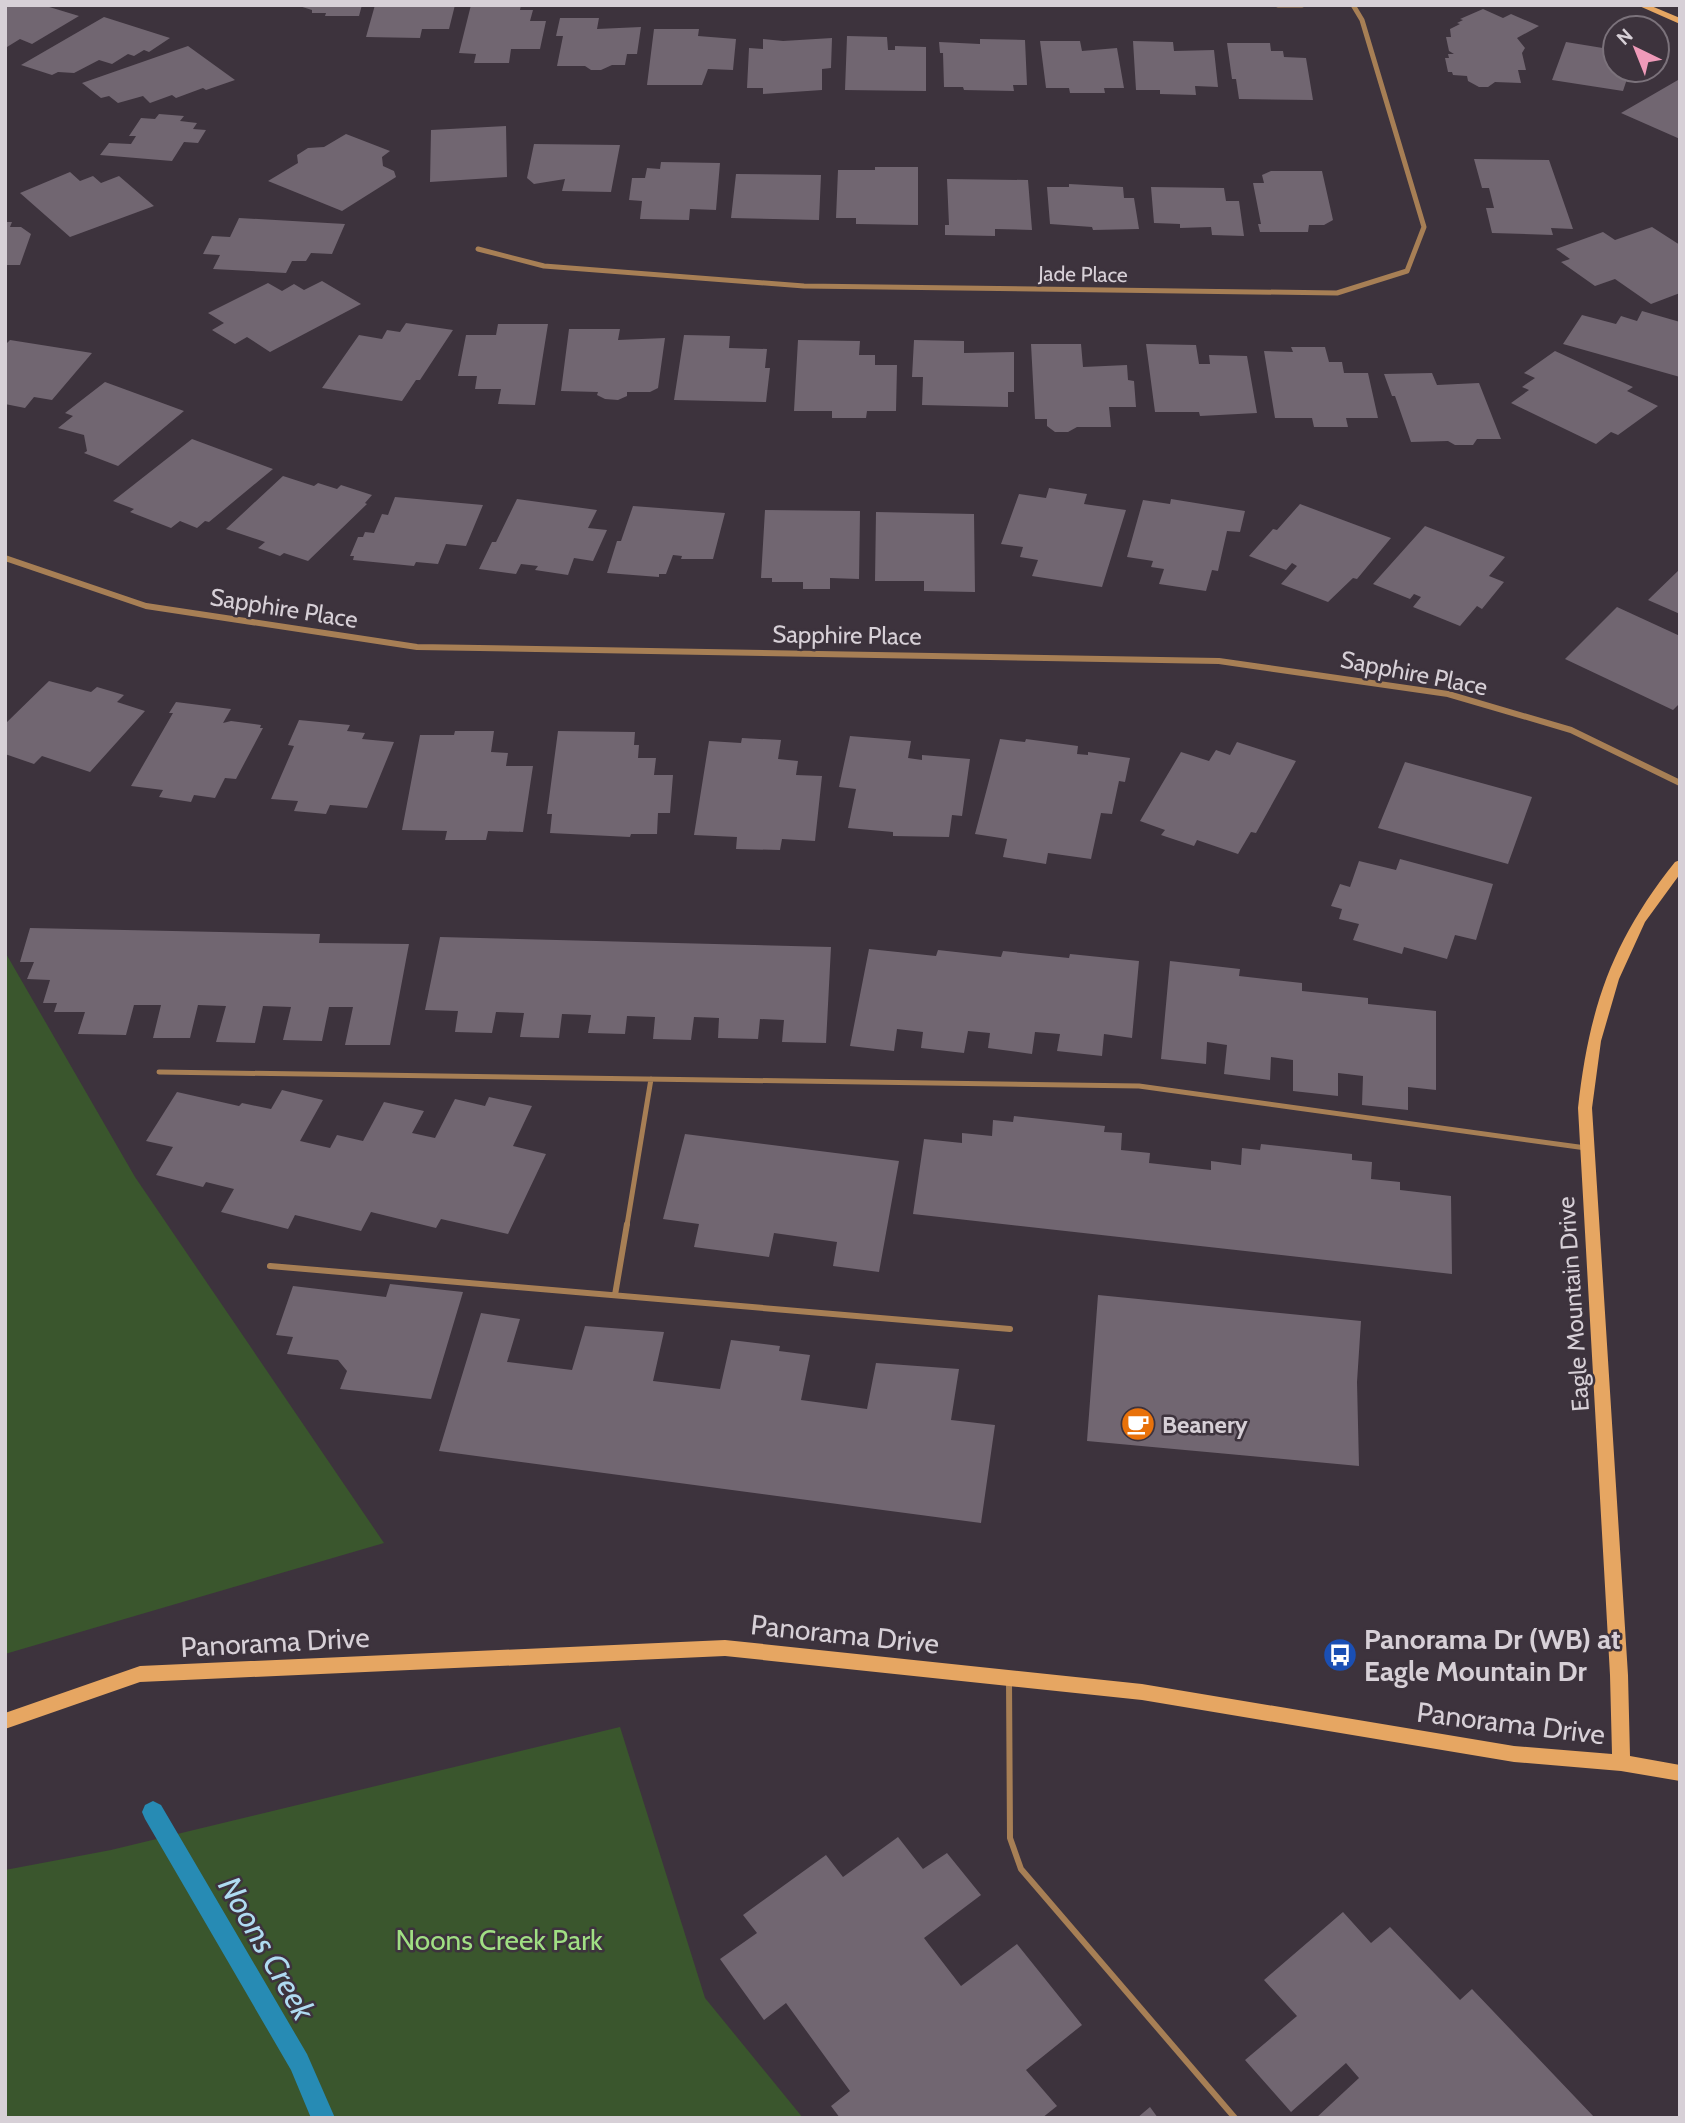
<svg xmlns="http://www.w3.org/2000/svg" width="1685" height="2123" viewBox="0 0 1685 2123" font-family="Cabin,sans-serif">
  <rect width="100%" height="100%" fill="#3d333d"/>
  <!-- green -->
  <path fill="#3a562d" d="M5,952L135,1177L384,1543L5,1654Z
    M620,1727L705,1998L803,2118H5V1870L111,1850Z"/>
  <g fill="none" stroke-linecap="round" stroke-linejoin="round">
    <!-- stream -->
    <path fill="#278bb4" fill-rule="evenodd" d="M153,1801L161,1805L307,2054L335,2118H311L291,2070L145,1819L142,1812L145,1805Z"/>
  </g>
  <!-- building -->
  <path fill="#716671" d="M5,5L46,6L79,16L32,44L20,39L7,47Z
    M296,5H362L359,16H325L326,13H312V10Z
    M375,5H455L449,29H422L420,38L366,37Z
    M471,5H521L520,10H533L530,21H546L540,49H511L509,63H474L476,54L459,53Z
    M1483,9L1503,18L1511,14L1539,26L1517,38L1525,48L1522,53L1526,70H1518L1521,83L1495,82L1488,87H1479L1468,81L1467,76L1453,75L1452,72H1448L1445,58H1449L1448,54H1454L1449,51L1446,37H1451L1450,29L1460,24L1457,23L1463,20L1460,19Z
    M104,17L170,38L149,52L144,50L134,56L128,54L112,64L99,60L74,73L58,72L52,75L21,65Z
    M560,18H599L597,29L641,27L637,54H627L625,65H612L601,70H591L585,66H557L563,36H556Z
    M654,29H699L698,36L736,39L733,70L708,69L702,85H647Z
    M847,36L887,37L888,50H895V46L926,47V91L845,90Z
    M832,38L831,68L822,69V90L763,94V88H747L749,48L763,49V39L783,41Z
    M980,39L1025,40L1027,85H1013L1014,91L964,90L963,87H944L943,53H940L939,42L980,44Z
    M1040,41H1080L1082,51L1117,48L1124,88H1104L1105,93H1070L1069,88H1046Z
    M1133,41L1173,42L1174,51L1214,50L1218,87L1195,86L1196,95L1160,94V90H1136Z
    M1566,42L1615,50V70H1630L1623,91L1552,80Z
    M1227,43H1270L1271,51H1283L1284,57L1306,58L1313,100L1239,99L1236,79H1232Z
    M188,46L235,80L206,90L203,88L176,98L172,95L150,103L143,96L118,103L109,96L101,98L82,83Z
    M1678,80L1680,139L1621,113Z
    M159,114L184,116L180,121L197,123L193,129L206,130L198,143L184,142L172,161L100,155L109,143L131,144L136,136H129L141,118L155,119Z
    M506,126L507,177L430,182L431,130Z
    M346,134L390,151L382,157L383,166L394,171L396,177L342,211L268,181L298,163L297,155L308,148L324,147Z
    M534,144L620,145L611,192L562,191L565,179L534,184L527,178Z
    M1474,159L1549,160L1573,229L1551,228L1553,235L1492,233L1486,208H1494L1489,188H1482Z
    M661,162L720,163L716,210L690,209L689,220L640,219L642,201L629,200L632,178H645L647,168L660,169Z
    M875,167H918V225L856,224V218H836L838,170H875Z
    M1271,171H1322L1333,220L1324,225H1309L1308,232H1260L1258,224H1261L1253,183H1264L1262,175Z
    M70,172L80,181L93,176L101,183L119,176L154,206L70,237L20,193Z
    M736,174L821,175L819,220L731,218Z
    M947,179L1028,180L1032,230L995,229V236L945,235V225H949Z
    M1069,184L1123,187L1124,198H1134L1139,229L1093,230L1092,227L1050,224L1047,187H1069Z
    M1151,187L1224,188L1226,201H1239L1244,236L1212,235L1211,227L1180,228V224L1154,223Z
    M239,218L310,222L345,224L332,254L311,253L306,261H292L286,273L213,269L220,255L203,254L212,236L230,237Z
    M5,222H12L10,227H21L31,234L20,265H5Z
    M1652,227L1680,245V293L1651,304L1615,279L1595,286L1561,262L1570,259L1556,249L1603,232L1615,240Z
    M322,281L361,304L270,352L247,337L235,344L212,330L224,323L208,313L268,283L282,291L294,284L304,290Z
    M1642,311L1680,322V377L1563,344L1582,315L1616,324L1621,316L1637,321Z
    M406,323L453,330L420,380H416L402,401L322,388L359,335L382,339L387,330L400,332Z
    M498,324H548L535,405L498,404L501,389H475L477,376H458L466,335H496Z
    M569,329H620L618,340L665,338L658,388L650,392H627V396L618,400L605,399L597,395L598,392L561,391Z
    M684,335L730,336L729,348L767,349L765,368H770L766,402L674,400Z
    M10,340L92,353L52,400L34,397L25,408L5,404V345Z
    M798,340L860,341L859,355H875V365H897L896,411H867L866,418H832V411H794Z
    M914,340L964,341V353L1014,352V392H1008V407L922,405L923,377H912Z
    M1031,344H1081L1083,367L1127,365L1128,380L1134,381L1136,407H1109L1111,427H1077L1068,432H1055L1047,426V419H1035Z
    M1146,344L1196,345L1199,364H1210L1209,355L1247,356L1257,413L1200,416L1199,412H1155Z
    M1291,347H1325L1329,362H1342L1344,373H1368L1378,418H1346L1348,427H1314L1312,418H1275L1264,351L1293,352Z
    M1555,351L1633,387L1627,391L1658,406L1618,435L1611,432L1596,444L1511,403L1529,390L1522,387L1535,378L1524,373Z
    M1432,373L1437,385L1479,383L1501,439H1477L1473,445H1455L1448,441L1411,442L1395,396H1392L1384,374Z
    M105,382L184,411L118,466L84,453L87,451L84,435L58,428L73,416L65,413Z
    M192,439L273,469L209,522L205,521L197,528L180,521L171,528L130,512L134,509L113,501Z
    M283,476L314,486L318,483L337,489L341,485L372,495L365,503L367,504L308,561L284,553L280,556L258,548L265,542L226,529Z
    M1049,488L1087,494L1084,504L1126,510L1102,587L1032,576L1038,560L1020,557L1023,547L1001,544L1019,494L1046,498Z
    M395,497L483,505L466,546L446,544L438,564L416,562L414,566L353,560L354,556H350L358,537H363L365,532L374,533L382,514L388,515Z
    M517,499L597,510L588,528L607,530L593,561L574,558L568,575L535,570L538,566L521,564L516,574L479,569L492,542H496Z
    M1171,499L1245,511L1240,532L1227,531L1218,571L1212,570L1206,591L1159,584L1164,569L1151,567L1153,561L1127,557L1143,500L1170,504Z
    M1300,504L1391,538L1357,579L1353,578L1328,602L1281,584L1297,566L1292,563L1286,570L1249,556L1273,529L1277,530Z
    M633,506L725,513L713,559H681L682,556L673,555L666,574H659V577L607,573L617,541H621Z
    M765,510L860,511L859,579L830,578V589H803V582H772V578H761Z
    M876,512L974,514L975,592L924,591V581H875Z
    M1425,526L1505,557L1489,576L1504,582L1482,609L1477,606L1460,626L1413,607L1421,597L1414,594L1410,599L1373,584Z
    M1680,569V614L1648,600Z
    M1617,607L1680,636V703L1673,710L1565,659Z
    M49,681L91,692L97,687L124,695L117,702L145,711L90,772L42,756L34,764L5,754V724Z
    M176,702L231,709L223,723L231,721L261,725L260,728H263L236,779L225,778L215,798L194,795L191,802L159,797L163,790L131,786L173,713H169Z
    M299,720L350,725L347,731L365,733L362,739L394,742L367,808L330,805L326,814L294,811L298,801L271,799L294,746L288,745Z
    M455,731H494L491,752L508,753L506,766H533L523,832L488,831L486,840H445L447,831L402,830L420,735H454Z
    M558,731L635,732L634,745H639L638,758H656L654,775H673L670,813H658L657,834H631L630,837L550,833L552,814H547Z
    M850,736L911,741L908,758L922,760V755L970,759L962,816L952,815L949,837L893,836V832L848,828L856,789L839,787Z
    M742,738L781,740L778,759L798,761L796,775L822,776L815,841L782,839L780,850L736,849L737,837L694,835L709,741L741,743Z
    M1000,739L1025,742L1026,739L1078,746L1077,754L1088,755V752L1130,758L1125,782L1119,781L1112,814L1101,813L1091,859L1048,853L1046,864L1003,857L1007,839L975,834Z
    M1237,742L1296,761L1256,833L1251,832L1238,854L1197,840L1194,846L1161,835L1165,830L1140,821L1181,752L1209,761L1216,750L1230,755Z
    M1405,762L1532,797L1508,864L1378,828Z
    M1400,859L1493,884L1476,940L1455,935L1447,959L1404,947L1402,954L1353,940L1359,924L1339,919L1342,909L1331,906L1340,884L1350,887L1359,861L1396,870Z
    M30,928L320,934L319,943L409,944L390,1045H345L353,1007H329L322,1041L283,1040L291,1007L263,1006L255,1043L216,1042L226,1006L198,1005L190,1038H153L161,1005H134L126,1035L78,1034L85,1012H54L57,1003H43L50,980L27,979L34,962H20Z
    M440,937L831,947L826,1043L782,1042L784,1020L760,1019L758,1039L718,1038L719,1018L694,1017L691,1040L653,1039L655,1017L627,1016L625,1034L588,1033L591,1015L562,1014L559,1038L520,1037L524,1013L496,1012L492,1033L455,1032L458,1011L425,1010Z
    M869,949L936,956L938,950L1001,957L1003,951L1069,958L1070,954L1139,961L1132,1038L1104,1034L1102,1056L1057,1051L1060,1034L1035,1032L1032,1054L988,1048L990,1033L968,1031L964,1053L921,1048L923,1032L897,1029L894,1051L850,1046Z
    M1170,961L1240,969L1239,976L1302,983V991L1368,998V1004L1436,1011V1090L1408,1087V1110L1362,1105L1363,1076L1338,1073V1096L1293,1091V1060L1271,1057L1270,1080L1224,1074L1227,1045L1207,1042L1206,1064L1161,1059Z
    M282,1090L323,1100L300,1141L330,1148L337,1135L363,1141L384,1102L424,1111L412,1133L435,1138L455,1099L485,1106L489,1097L532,1106L513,1146L546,1154L508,1234L441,1219L436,1228L371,1212L361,1231L295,1215L288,1229L221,1212L234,1189L206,1182L203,1187L156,1175L173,1147L146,1141L177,1092L239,1106L242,1103L271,1109Z
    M1014,1116L1105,1126L1104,1132L1122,1133L1121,1150L1150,1153L1149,1163L1211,1170V1161L1241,1165L1242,1148L1260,1150L1261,1144L1352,1154V1160L1372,1162L1371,1179L1400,1182V1190L1451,1196L1452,1274L913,1214L924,1139L962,1143V1133L992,1136L993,1120L1013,1122Z
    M685,1134L899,1161L879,1272L833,1266L837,1242L774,1233L769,1257L694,1247L699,1224L663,1219Z
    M390,1284L463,1292L431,1399L340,1389L347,1371L338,1360L287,1354L293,1337L276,1335L293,1286L386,1297Z
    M1098,1295L1361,1321L1357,1382L1359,1466L1087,1441Z
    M481,1313L520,1319L507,1362L572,1370L585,1326L664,1332L653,1381L720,1389L731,1340L780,1346L779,1351L810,1355L801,1400L867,1409L876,1363L959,1369L951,1420L995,1425L981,1523L439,1451Z
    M898,1837L923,1869L947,1853L981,1895L924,1938L961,1986L1017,1944L1082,2025L1026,2070L1057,2106L1042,2118H840L831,2106L850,2091L786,2003L764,2020L720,1959L757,1933L743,1915L826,1855L843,1877Z
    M1343,1912L1371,1943L1390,1927L1460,2000L1472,1989L1595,2118H1316L1359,2078L1346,2063L1291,2112L1245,2060L1297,2016L1264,1980Z
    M1150,2107L1158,2118H1137Z"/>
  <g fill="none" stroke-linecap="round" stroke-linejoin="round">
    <!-- lane-far1 -->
    <path stroke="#a77f55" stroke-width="5" d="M159,1072L1139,1086L1586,1148
      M627,1225L651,1079"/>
    <!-- lane -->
    <path stroke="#a77f55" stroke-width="6" d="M270,1266L1010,1329
      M615,1295L627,1224
      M1009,1680L1010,1838L1021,1869L1235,2118"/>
    <!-- street-far1 -->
    <path stroke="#a77f55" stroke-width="5" d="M1278,5H1302
      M478,249L544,266L804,286L1337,293L1407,271L1424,227L1362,20L1353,5"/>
    <!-- street -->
    <path stroke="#a77f55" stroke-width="6" d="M5,558L146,606L417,647L1219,661L1448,694L1571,730L1680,783"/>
    <!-- secondary -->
    <path fill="#e6a662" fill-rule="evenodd" d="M1637,5H1649L1680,18V24Z
      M1680,860V874L1645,922L1619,979L1601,1041L1592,1108L1628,1675L1630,1756L1680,1765V1781L1621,1771L1514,1762L1142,1700L725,1656L140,1682L5,1729V1713L140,1666L725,1640L1142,1684L1514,1746L1612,1754L1610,1675L1578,1108C1589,1008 1612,941 1675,862Z"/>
  </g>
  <!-- icons -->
  <defs>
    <g id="cafe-disc" transform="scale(1.75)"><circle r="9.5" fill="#e8710a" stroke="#3d333d"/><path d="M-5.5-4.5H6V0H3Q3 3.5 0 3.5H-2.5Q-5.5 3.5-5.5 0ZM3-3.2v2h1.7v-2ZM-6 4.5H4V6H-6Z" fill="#fff"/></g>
    <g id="bus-disc" transform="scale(1.75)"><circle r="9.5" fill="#1a4fb4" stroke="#3d333d"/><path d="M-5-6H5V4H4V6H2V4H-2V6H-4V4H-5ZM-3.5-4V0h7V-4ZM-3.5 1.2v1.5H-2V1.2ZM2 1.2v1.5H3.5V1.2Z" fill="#fff"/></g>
  </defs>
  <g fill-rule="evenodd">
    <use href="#cafe-disc" x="1138" y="1424"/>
    <use href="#bus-disc" x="1340" y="1655"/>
  </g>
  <g text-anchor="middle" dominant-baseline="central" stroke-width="5" stroke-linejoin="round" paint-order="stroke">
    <!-- far-street labels -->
    <g font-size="21" fill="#d7d0d7" stroke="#3d333d">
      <text transform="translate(1083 274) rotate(1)">Jade Place</text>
    </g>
    <!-- street labels -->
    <g font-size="24" fill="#d7d0d7" stroke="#3d333d">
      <text transform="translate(284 608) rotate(9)">Sapphire Place</text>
      <text transform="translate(847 635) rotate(1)">Sapphire Place</text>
      <text transform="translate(1414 673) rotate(11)">Sapphire Place</text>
      <text transform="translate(1573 1304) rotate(-94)">Eagle Mountain Drive</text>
    </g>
    <!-- poi labels -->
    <g font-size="24" font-weight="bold" fill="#d7d0d7" stroke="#3d333d" text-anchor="start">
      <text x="1162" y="1424">Beanery</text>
    </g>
    <!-- near-street labels -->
    <g font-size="28" fill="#d7d0d7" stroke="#3d333d">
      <text transform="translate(845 1634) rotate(6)">Panorama Drive</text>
      <text transform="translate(275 1642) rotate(-3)">Panorama Drive</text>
      <text transform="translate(1511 1723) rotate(7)">Panorama Drive</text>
    </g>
    <!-- near-poi labels -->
    <g font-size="28" font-weight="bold" fill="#d7d0d7" stroke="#3d333d" text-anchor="start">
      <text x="1364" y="1639">Panorama Dr (WB) at<tspan x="1364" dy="32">Eagle Mountain Dr</tspan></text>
    </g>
    <!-- near-park labels -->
    <g font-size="28" fill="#a0df83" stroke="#3d333d">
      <text x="499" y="1940">Noons Creek Park</text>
    </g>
    <!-- near-water labels -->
    <g font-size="32" font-style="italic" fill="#afdbf1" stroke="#3d333d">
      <text transform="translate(267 1948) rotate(60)">Noons Creek</text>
    </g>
  </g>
  <!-- border -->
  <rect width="1685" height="2123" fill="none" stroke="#d7d0d7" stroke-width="14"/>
  <!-- north arrow -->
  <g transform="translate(1636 49) rotate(317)"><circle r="33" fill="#3d333d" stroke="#7b727b" stroke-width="2"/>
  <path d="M0-5L12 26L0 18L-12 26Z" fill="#ef9ab9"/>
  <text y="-10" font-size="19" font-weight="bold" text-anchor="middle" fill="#d7d0d7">N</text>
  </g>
</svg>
